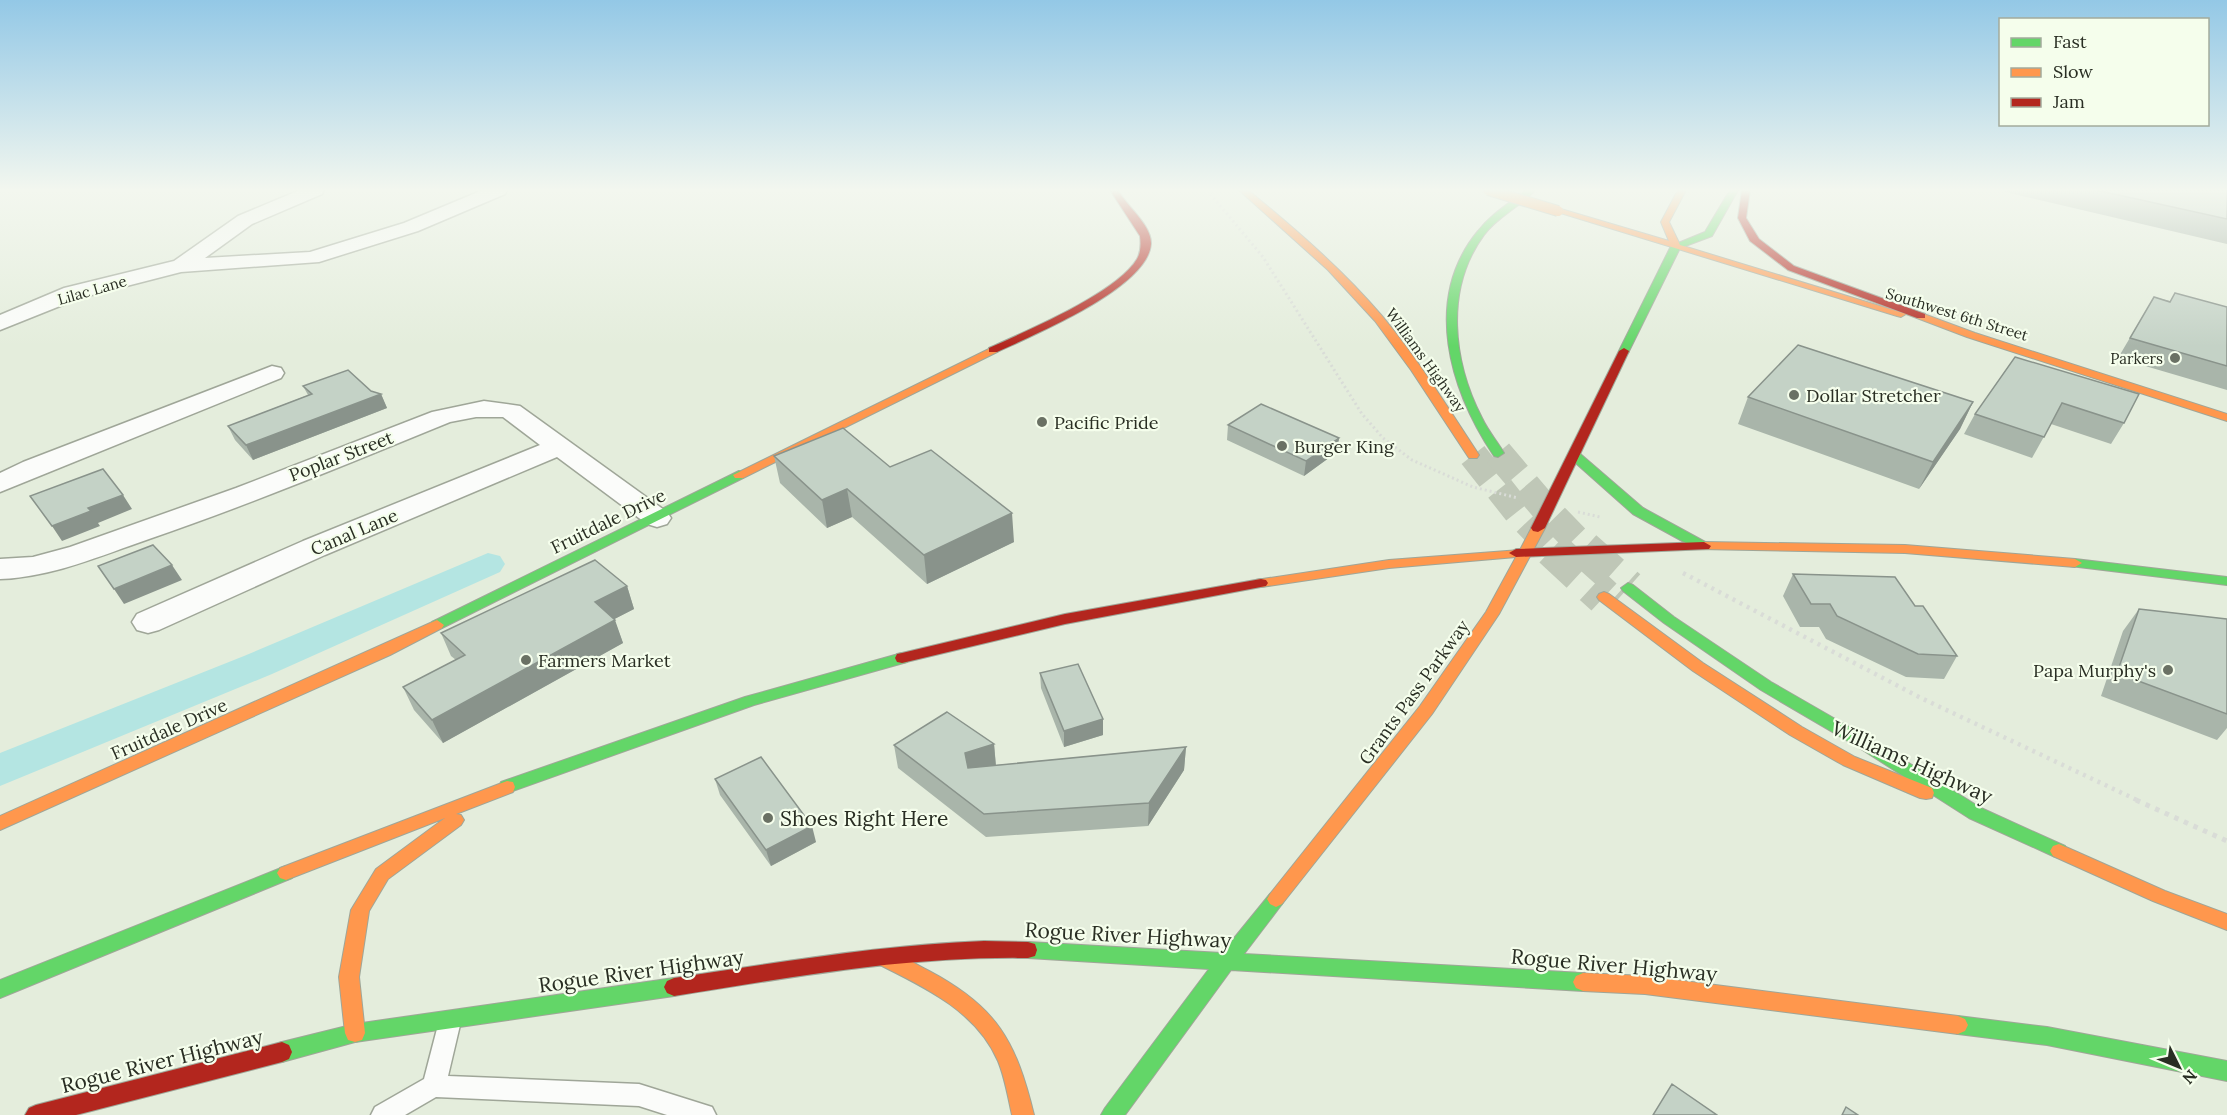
<svg xmlns="http://www.w3.org/2000/svg" width="2227" height="1115" viewBox="0 0 2227 1115" font-family="Lora,serif">
  <rect width="100%" height="100%" fill="#e4eddc"/>
  <g fill="none" stroke-linecap="round" stroke-linejoin="round">
    <!-- canal -->
    <path fill="#b4e5e2" fill-rule="evenodd" d="M488,553L500,556L505,564L500,572L272,674L0,786V753L244,656Z"/>
    <!-- primary-tunnel-far1 -->
    <path stroke="#bfc7b7" stroke-width="29" stroke-dasharray="29 14" stroke-linecap="butt" d="M1473,455L1518,512L1554,550"/>
    <!-- primary-tunnel -->
    <path stroke="#bfc7b7" stroke-width="37" stroke-dasharray="37 18" stroke-linecap="butt" d="M1552,549L1604,597"/>
    <!-- highway-tunnel-far1 -->
    <path stroke="#bfc7b7" stroke-width="29" stroke-dasharray="29 14" stroke-linecap="butt" d="M1498,453L1544,507L1586,550"/>
    <!-- highway-tunnel -->
    <path stroke="#bfc7b7" stroke-width="37" stroke-dasharray="37 18" stroke-linecap="butt" d="M1584,549L1628,588"/>
    <!-- lane casing -->
    <g stroke="#9fa698" stroke-width="3">
      <path id="lane" d="M449,1015L457,1018L460,1025L448,1076L639,1084L712,1107L716,1115H667L639,1106L436,1097L405,1115H371L375,1107L424,1079L438,1025L441,1018Z"/>
    </g>
    <!-- street casing -->
    <g stroke="#9fa698" stroke-width="3">
      <path id="street" d="M300,190H324L322,194L252,224L205,258L310,252L404,223L483,190H507L505,194L418,231L319,262L181,272L80,298L0,330V315L64,288L174,261L238,216Z
        M272,366L281,368L284,373L281,378L0,492V473L23,462Z
        M484,401L520,406L667,512L671,518L667,524L657,527L647,524L557,457L325,555L159,630L148,633L137,630L132,622L137,614L303,541L540,445L503,417H476L450,422C350,463 251,504 149,539C100,556 52,577 0,579V559L33,557L70,547L236,488L432,412Z"/>
    </g>
    <!-- fast casing -->
    <g stroke="#9fa698" stroke-width="2">
      <path id="fast" d="M1526,190H1535C1520,207 1497,217 1484,235C1444,289 1453,362 1482,418C1488,431 1497,441 1504,453L1498,457L1494,456C1450,390 1422,299 1478,231C1491,214 1510,203 1526,190Z
        M1730,190H1738L1712,236L1680,248L1629,351L1628,353H1620L1619,351L1671,246L1705,232Z
        M1574,451L1578,452L1643,508L1707,543L1709,546L1707,549H1697L1633,514L1570,458L1568,455L1570,452Z
        M739,471L743,472L745,475L743,478L442,628H432L430,625L432,622Z
        M2075,559L2227,577V585L2070,566L2068,563Z
        M1628,583L1633,585L1674,617L1771,682L1870,739L1981,808L2065,846L2068,851L2065,856L2059,858L2053,856L1969,818L1858,747L1761,690L1664,623L1623,591L1621,588Z
        M902,653L907,654L909,658L907,662L754,705L507,793L501,792L499,787L501,782L745,697Z
        M286,866L292,868L295,873L292,878L0,998V980Z
        M1276,891L1282,894L1285,899L1282,904L1244,954L1583,973L1590,976L1593,982L1590,988L1583,991L1231,970L1125,1115H1101L1105,1108L1209,969L1028,958L1021,956L1019,950L1021,944L1028,942L1222,953L1270,894Z
        M674,978L681,981L684,987L681,993L674,996L355,1042L282,1062L275,1059L272,1052L275,1045L282,1042L355,1024Z
        M1958,1016L2047,1027L2227,1061V1081L2047,1045L1958,1034L1951,1031L1948,1025L1951,1019Z"/>
    </g>
    <!-- slow casing -->
    <g stroke="#9fa698" stroke-width="2">
      <path id="slow" d="M1239,190H1248C1295,229 1342,269 1382,316C1418,359 1448,408 1479,455L1477,458H1469L1411,370L1375,321L1328,270Z
        M1678,190H1686L1669,222L1680,245L1906,314L1901,317L1897,316L1554,211L1561,209L1669,241L1661,222Z
        M1921,313L1975,333L2227,414V421L1967,337L1917,318V314Z
        M993,347L997,348V352L743,478H735L733,475Z
        M1538,524L1545,528L1499,614L1432,714L1282,904L1276,907L1270,904L1267,899L1270,894L1420,706L1486,612L1516,557L1389,568L1261,587L1256,586L1254,583L1256,580L1389,560L1520,550L1533,525Z
        M1704,542L1905,545L2075,559L2082,563L2075,567L1905,553L1699,549L1697,546Z
        M1604,592L1609,594L1703,663L1802,727L1855,757L1932,788L1934,793L1932,798L1926,799L1920,798L1843,765L1790,735L1693,671L1599,600L1597,597L1599,594Z
        M437,620L444,625L442,628L390,655L0,830V816Z
        M507,781L513,782L515,787L513,792L456,814L461,815L464,820L461,825L388,879L369,911L359,977L365,1033L362,1040L355,1042L348,1040L345,1033L339,977L351,910L376,869L445,818L286,880L280,878L277,873L280,868Z
        M2059,844L2165,891L2227,914V930L2153,901L2053,856L2050,851L2053,846Z
        M883,949C899,954 914,963 929,971C997,1007 1016,1041 1034,1115H1012C1008,1097 1005,1078 998,1061C976,1010 922,986 876,963L874,957L876,951Z
        M1583,973L1645,976L1958,1016L1965,1019L1968,1025L1965,1031L1958,1034L1645,994L1583,991L1576,988L1573,982L1576,976Z"/>
    </g>
    <!-- jam casing -->
    <g stroke="#9fa698" stroke-width="2">
      <path id="jam" d="M1110,190H1118C1126,206 1152,225 1151,244C1148,288 1033,335 997,352H989V348C1026,331 1117,293 1137,259C1141,252 1141,244 1140,236Z
        M1742,190H1750L1746,218L1759,239L1794,266L1925,314V318H1917L1788,270L1750,241L1738,218Z
        M1624,348L1629,351L1545,528L1538,532L1533,531L1531,528L1619,351Z
        M1704,542L1711,546L1709,549L1516,557L1509,553L1516,549Z
        M1261,579L1266,580L1268,583L1266,586L1065,624L902,663L897,662L895,658L897,654L902,653L1065,614Z
        M984,941L1028,942L1035,944L1037,950L1035,956L1028,958C908,956 792,977 674,996L667,993L664,987L667,981L674,978C777,963 879,945 984,941Z
        M282,1042L289,1045L292,1052L289,1059L282,1062L76,1115H25L29,1108L36,1105Z"/>
    </g>
    <!-- path-far2 -->
    <path stroke="#d9dcd7" stroke-width="3" stroke-dasharray="2 3" stroke-linecap="butt" d="M1207,190L1263,257L1362,414L1383,438L1412,460L1473,487L1518,498
      M1578,512L1600,517"/>
    <!-- path-far1 -->
    <path stroke="#d9dcd7" stroke-width="4.5" stroke-dasharray="3 5" stroke-linecap="butt" d="M1683,573L1921,698L2139,801"/>
    <!-- path -->
    <path stroke="#d9dcd7" stroke-width="5" stroke-dasharray="4.5 6" stroke-linecap="butt" d="M2136,800L2227,841"/>
    <!-- lane -->
    <use href="#lane" fill="#fbfcfa" fill-rule="evenodd"/>
    <!-- street -->
    <use href="#street" fill="#fbfcfa" fill-rule="evenodd"/>
    <!-- fast -->
    <use href="#fast" fill="#63d668" fill-rule="evenodd"/>
    <!-- slow -->
    <use href="#slow" fill="#ff974d" fill-rule="evenodd"/>
    <!-- jam -->
    <use href="#jam" fill="#b3261e" fill-rule="evenodd"/>
    <!-- slow-bridge casing -->
    <g stroke="#9fa698" stroke-width="12" stroke-linecap="butt">
      <path id="slow-bridge" d="M1488,190L1558,211"/>
    </g>
    <!-- slow-bridge -->
    <use href="#slow-bridge" stroke="#ff974d" stroke-width="10"/>
  </g>
  <!-- wall -->
  <path fill="#a9b5aa" d="M1997,190H2227V244Z
    M2154,297L2170,301L2227,307V390L2118,358Z
    M2015,357L2124,423L2111,444L2051,424L2032,458L1964,434L1975,414Z
    M303,386L371,391L381,394L387,408L253,460L235,440L228,426L308,395Z
    M1748,397L1973,402L1960,429L1919,489L1738,424Z
    M1228,425L1339,438L1337,452L1304,476L1227,440Z
    M774,456L890,467L1014,542L927,584L852,517L827,528L780,483Z
    M1793,574L1915,606L1957,656L1944,679L1906,677L1826,639L1819,627H1800L1783,596Z
    M627,586L634,609L614,619L623,643L443,743L414,710L403,687L456,660L451,656L441,633Z
    M2139,609L2227,619V728L2217,740L2101,696L2123,631Z
    M1040,673L1103,719V735L1064,747L1041,688Z
    M994,744L996,765L1186,747L1184,770L1148,826L986,837L898,768L894,745Z
    M715,779L816,842L771,866L720,795Z"/>
  <!-- shaded-wall -->
  <path fill="#89938b" d="M381,394L387,408L253,460L246,445Z
    M1973,402L1960,429L1919,489L1933,462Z
    M1339,438L1337,452L1304,476L1306,461Z
    M847,489L852,517L827,528L822,500Z
    M123,495L132,509L98,523L100,526L62,541L52,526L88,508Z
    M1012,513L1014,542L927,584L924,555Z
    M172,565L182,580L124,604L114,589Z
    M627,586L634,609L603,625L595,602Z
    M615,620L623,643L443,743L432,720Z
    M1103,719V735L1064,747V731Z
    M994,744L996,768L967,776L965,753Z
    M1186,747L1184,770L1148,826L1149,803Z
    M812,826L816,842L771,866L766,850Z"/>
  <!-- building -->
  <path fill="#c4d2c6" stroke="#89938b" stroke-width="1.5" d="M2096,190H2227V219Z
    M2175,293L2227,307V366L2130,338L2154,297L2170,302Z
    M1798,345L1973,402L1933,462L1748,397Z
    M2015,357L2139,394L2124,423L2062,403L2044,437L1975,414Z
    M348,370L371,391L381,394L246,445L228,426L312,394L303,386Z
    M1261,404L1339,438L1306,461L1228,425Z
    M843,428L890,467L931,450L1012,513L924,555L847,489L822,500L774,456Z
    M103,469L123,495L88,508L91,511L52,526L30,496Z
    M153,545L172,565L114,589L98,566Z
    M595,560L627,586L595,602L615,620L432,720L403,687L465,655L441,633Z
    M1793,574L1895,577L1915,606H1923L1957,656L1918,654L1837,616L1830,604H1811Z
    M2139,609L2227,619V714L2117,673Z
    M1078,664L1103,719L1064,731L1040,673Z
    M947,712L994,744L965,753L968,768L1186,747L1149,803L984,814L894,745Z
    M761,757L812,826L766,850L715,779Z
    M1672,1084L1717,1115H1653Z
    M1846,1107L1858,1115H1842Z"/>
  <!-- sky -->
  <linearGradient id="sky" x2="0" y2="1"><stop stop-color="#93c8e6"/><stop offset="0.55" stop-color="#f3f7ef"/><stop offset="1" stop-color="#f3f7ef" stop-opacity="0"/></linearGradient>
  <rect width="2227" height="346" fill="url(#sky)"/>
  <!-- markers -->
  <g fill="#6a7164" stroke="#f5feec" stroke-width="2">
    <circle cx="2175" cy="358" r="6"/>
    <circle cx="1794" cy="395" r="6"/>
    <circle cx="1042" cy="422" r="6"/>
    <circle cx="1282" cy="446" r="6"/>
    <circle cx="526" cy="660" r="6"/>
    <circle cx="2168" cy="670" r="6"/>
    <circle cx="768" cy="818" r="6"/>
  </g>
  <g text-anchor="middle" dominant-baseline="central" stroke-width="4.5" stroke-linejoin="round" paint-order="stroke">
    <!-- far-street labels -->
    <g font-size="15" fill="#292e23" stroke="#f5feec">
      <text transform="translate(92 290) rotate(-16)">Lilac Lane</text>
      <text transform="translate(1957 314) rotate(17)">Southwest 6th Street</text>
      <text transform="translate(1426 360) rotate(54)">Williams Highway</text>
    </g>
    <!-- far-poi labels -->
    <g font-size="15" fill="#292e23" stroke="#f5feec" text-anchor="end">
      <text x="2163" y="358">Parkers</text>
    </g>
    <!-- poi labels -->
    <g font-size="18" fill="#292e23" stroke="#f5feec" text-anchor="start">
      <text x="1806" y="395">Dollar Stretcher</text>
      <text x="1054" y="422">Pacific Pride</text>
      <text x="1294" y="446">Burger King</text>
      <text x="538" y="660">Farmers Market</text>
      <text x="2156" y="670" text-anchor="end">Papa Murphy's</text>
    </g>
    <!-- street labels -->
    <g font-size="18" fill="#292e23" stroke="#f5feec">
      <text transform="translate(341 456) rotate(-21)">Poplar Street</text>
      <text transform="translate(608 521) rotate(-26)">Fruitdale Drive</text>
      <text transform="translate(354 532) rotate(-23)">Canal Lane</text>
      <text transform="translate(1414 692) rotate(-54)">Grants Pass Parkway</text>
      <text transform="translate(169 729) rotate(-24)">Fruitdale Drive</text>
    </g>
    <!-- near-street labels -->
    <g font-size="21" fill="#292e23" stroke="#f5feec">
      <text transform="translate(1912 762) rotate(24)">Williams Highway</text>
      <text transform="translate(1128 935) rotate(3)">Rogue River Highway</text>
      <text transform="translate(1614 965) rotate(5)">Rogue River Highway</text>
      <text transform="translate(641 971) rotate(-8)">Rogue River Highway</text>
      <text transform="translate(162 1061) rotate(-14)">Rogue River Highway</text>
    </g>
    <!-- near-poi labels -->
    <g font-size="21" fill="#292e23" stroke="#f5feec" text-anchor="start">
      <text x="780" y="818">Shoes Right Here</text>
    </g>
  </g>
  <!-- legend -->
  <rect x="1999" y="18" width="210" height="108" fill="#f5feec" stroke="#a3ab9c" stroke-width="1.5"/>
  <rect x="2011" y="38" width="30" height="9" fill="#63d668" stroke="#a3ab9c" stroke-width="1.5"/>
  <text x="2053" y="48" font-size="18" fill="#292e23">Fast</text>
  <rect x="2011" y="68" width="30" height="9" fill="#ff974d" stroke="#a3ab9c" stroke-width="1.5"/>
  <text x="2053" y="78" font-size="18" fill="#292e23">Slow</text>
  <rect x="2011" y="98" width="30" height="9" fill="#b3261e" stroke="#a3ab9c" stroke-width="1.5"/>
  <text x="2053" y="108" font-size="18" fill="#292e23">Jam</text>
  <!-- north arrow -->
  <g transform="translate(2179 1067) rotate(133)" stroke="#f5feec" stroke-width="4.5" paint-order="stroke">
  <path d="M0-4.5L10 22L0 15L-10 22Z" fill="#292e23"/>
  <text y="-9" font-size="16" font-weight="bold" text-anchor="middle" fill="#292e23">N</text>
  </g>
</svg>
